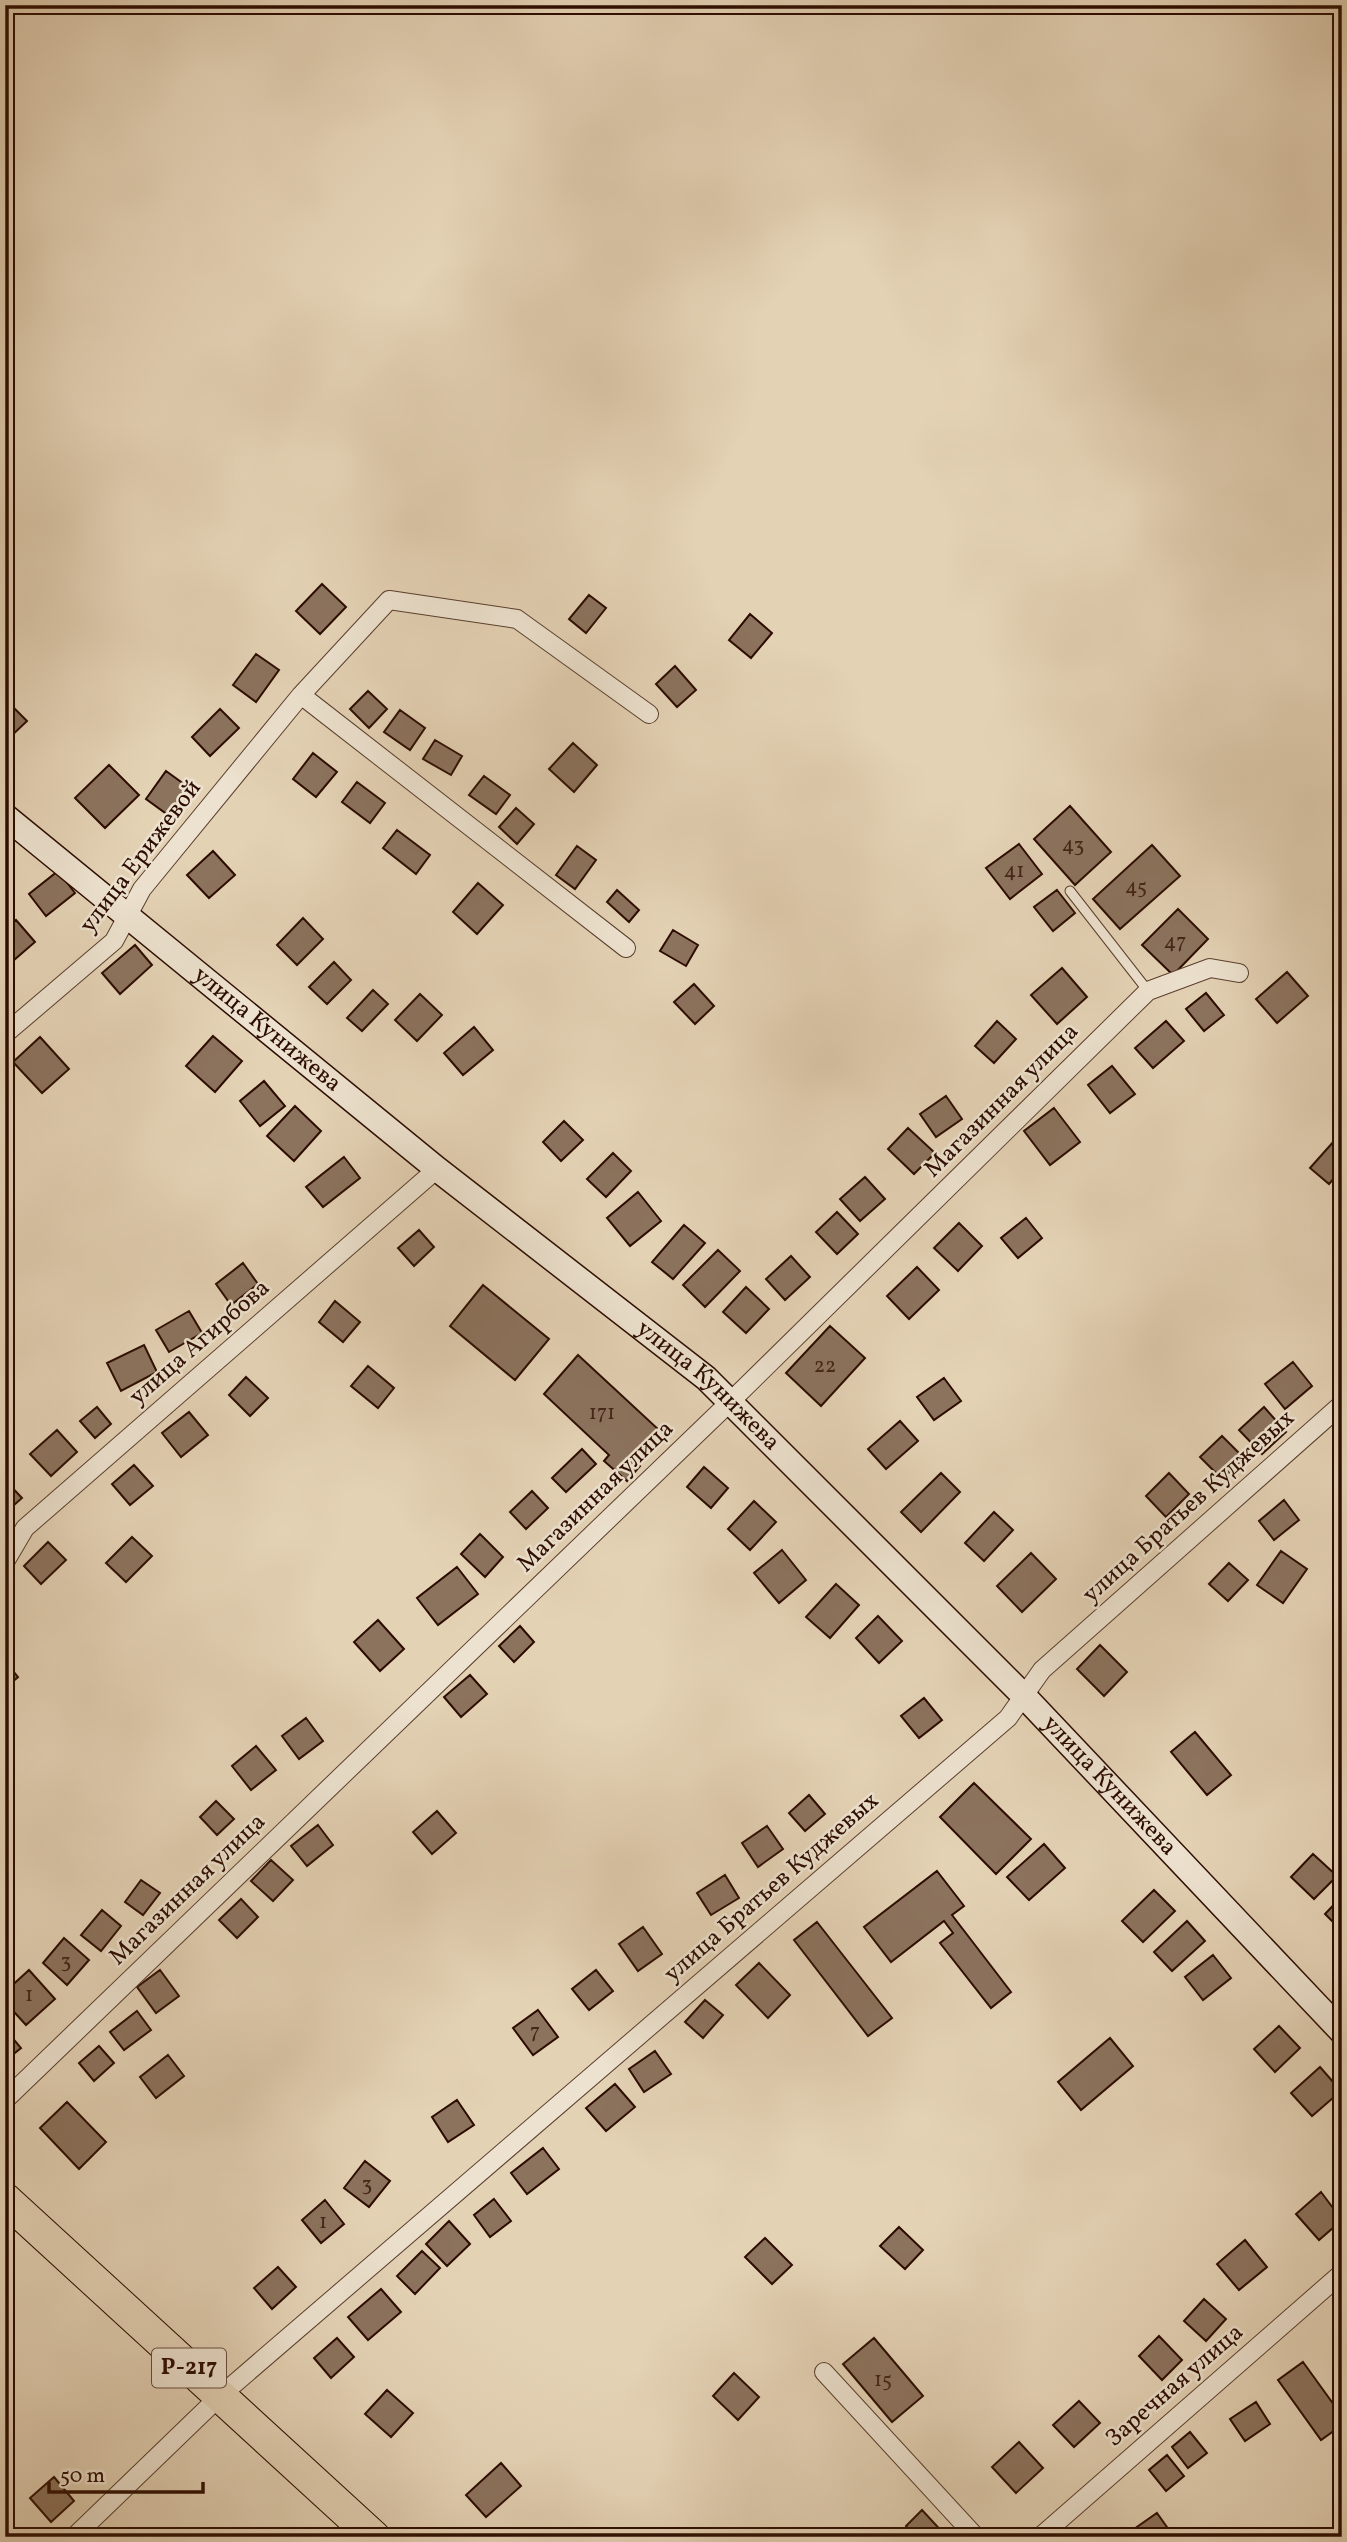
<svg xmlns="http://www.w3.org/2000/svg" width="1347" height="2542" viewBox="0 0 1347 2542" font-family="Vollkorn,serif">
  <rect width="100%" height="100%" fill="#e4d2b5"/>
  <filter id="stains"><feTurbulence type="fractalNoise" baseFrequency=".00286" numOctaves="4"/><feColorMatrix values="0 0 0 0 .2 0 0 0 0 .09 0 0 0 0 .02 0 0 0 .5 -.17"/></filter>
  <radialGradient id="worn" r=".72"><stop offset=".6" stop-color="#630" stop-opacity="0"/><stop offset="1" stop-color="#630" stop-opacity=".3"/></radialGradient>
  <!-- building -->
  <path fill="#8c735e" stroke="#2c0c00" stroke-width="2" d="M322,584L346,607L320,634L296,611Z
    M589,595L606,608L586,633L569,619Z
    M750,614L772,633L751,658L729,640Z
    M256,654L279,670L256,702L233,685Z
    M675,666L696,690L677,707L656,684Z
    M368,691L387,709L369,728L350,709Z
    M5,699L27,721L5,742Z
    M220,709L239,728L210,756L192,737Z
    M400,710L425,728L410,750L384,732Z
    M435,740L462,756L451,775L423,759Z
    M573,743L597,765L574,792L549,769Z
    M313,753L337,772L316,797L293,779Z
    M109,765L139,795L105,828L75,798Z
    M166,771L188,787L168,815L146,799Z
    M484,776L510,795L496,814L469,795Z
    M357,782L385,803L370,823L342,802Z
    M1070,806L1111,852L1075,885L1034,839Z
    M516,808L534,824L517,844L499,827Z
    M397,830L430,855L416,874L383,848Z
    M1019,844L1042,874L1010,899L986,868Z
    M1152,845L1180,876L1120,929L1093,899Z
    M577,846L596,860L575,889L556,875Z
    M213,851L235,875L209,898L187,875Z
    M58,871L75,893L46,916L29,894Z
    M478,883L503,905L477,934L453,912Z
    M617,890L639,910L629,922L607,902Z
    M1057,890L1075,913L1053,931L1034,907Z
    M1178,909L1208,939L1173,975L1142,945Z
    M303,918L323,939L297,965L277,945Z
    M16,920L35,942L14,960L5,950V929Z
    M673,930L698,945L686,966L660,951Z
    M135,945L152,965L120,994L102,973Z
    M334,962L351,980L327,1004L309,987Z
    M1062,968L1087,997L1057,1024L1031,995Z
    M1287,972L1308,996L1277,1023L1256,999Z
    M694,984L714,1006L695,1024L674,1002Z
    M373,990L388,1004L362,1031L347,1018Z
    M1206,993L1224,1015L1204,1031L1186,1009Z
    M420,994L442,1015L417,1041L395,1020Z
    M997,1021L1016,1039L994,1063L975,1046Z
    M1166,1021L1184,1041L1153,1068L1135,1048Z
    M474,1027L493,1050L463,1075L444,1053Z
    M213,1036L242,1061L215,1092L186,1066Z
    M40,1037L69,1069L42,1093L13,1062Z
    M1112,1066L1135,1094L1110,1113L1088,1085Z
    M264,1081L285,1106L260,1126L240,1101Z
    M946,1096L962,1119L936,1137L920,1114Z
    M295,1106L321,1131L294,1161L267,1136Z
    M1054,1108L1080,1142L1050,1165L1024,1131Z
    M564,1121L583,1140L561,1161L543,1142Z
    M908,1128L935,1153L914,1174L888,1149Z
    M1335,1140L1342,1146V1169L1329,1184L1310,1168Z
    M613,1153L631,1171L606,1197L587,1179Z
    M344,1157L360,1178L323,1207L306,1187Z
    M865,1177L885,1199L860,1221L840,1199Z
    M638,1192L661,1221L630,1246L607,1218Z
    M837,1212L858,1234L837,1254L816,1232Z
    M1026,1218L1042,1238L1018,1258L1001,1238Z
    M959,1223L982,1246L958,1271L934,1248Z
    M684,1225L705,1243L673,1279L652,1262Z
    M419,1230L434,1247L414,1266L398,1248Z
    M718,1250L740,1271L705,1307L683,1285Z
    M791,1256L810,1277L785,1300L766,1279Z
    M243,1263L258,1284L231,1305L216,1284Z
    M917,1267L939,1290L909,1319L887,1296Z
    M483,1285L549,1339L515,1380L450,1326Z
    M746,1287L769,1309L746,1333L723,1312Z
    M335,1301L360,1322L343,1342L319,1322Z
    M189,1311L202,1333L169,1352L156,1330Z
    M830,1326L865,1358L821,1406L786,1373Z
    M144,1345L157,1372L121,1391L107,1363Z
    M578,1355L659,1430L633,1459L640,1466L627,1481L604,1461L609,1455L544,1394Z
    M1293,1362L1312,1386L1285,1409L1265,1384Z
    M368,1366L394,1388L378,1408L351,1386Z
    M246,1377L268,1398L250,1416L229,1395Z
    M944,1378L961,1401L934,1420L917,1397Z
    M97,1407L111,1424L95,1438L80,1421Z
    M1264,1407L1286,1432L1262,1454L1239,1430Z
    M189,1412L208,1435L181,1457L162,1433Z
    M900,1421L918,1441L886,1469L868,1449Z
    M57,1430L77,1452L51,1476L30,1454Z
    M1222,1436L1244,1458L1222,1479L1200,1457Z
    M582,1449L596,1464L566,1492L552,1478Z
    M134,1465L153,1486L130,1505L112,1484Z
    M704,1467L728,1488L711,1508L687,1487Z
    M941,1473L960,1492L921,1532L901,1512Z
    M1169,1473L1189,1494L1166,1517L1146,1496Z
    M5,1480L22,1498L5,1513Z
    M532,1491L548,1508L526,1529L510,1512Z
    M1284,1500L1299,1520L1274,1540L1259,1521Z
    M754,1501L776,1522L750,1550L728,1529Z
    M994,1512L1013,1530L984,1561L965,1543Z
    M480,1534L503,1557L485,1577L461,1554Z
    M132,1537L152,1556L126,1582L106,1563Z
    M48,1542L66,1560L41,1584L24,1566Z
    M782,1550L806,1580L779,1603L754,1573Z
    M1281,1551L1307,1569L1283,1603L1257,1585Z
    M1031,1553L1056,1579L1022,1612L997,1586Z
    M1229,1563L1248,1580L1228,1601L1209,1584Z
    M457,1567L478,1594L438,1625L417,1598Z
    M836,1584L859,1605L830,1638L806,1617Z
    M878,1616L902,1641L879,1663L856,1638Z
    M378,1620L404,1649L380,1671L354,1642Z
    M520,1626L534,1642L514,1662L499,1646Z
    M1100,1645L1127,1672L1104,1696L1077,1669Z
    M5,1661L18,1677L5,1688Z
    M470,1675L487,1694L461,1717L444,1697Z
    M924,1698L942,1720L919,1738L901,1716Z
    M306,1718L323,1741L299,1759L282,1736Z
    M1195,1732L1231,1775L1207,1795L1171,1752Z
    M256,1746L276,1770L251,1790L232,1766Z
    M974,1783L1031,1839L996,1874L940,1817Z
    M809,1795L825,1814L805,1831L789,1813Z
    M216,1801L234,1819L217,1835L200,1817Z
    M437,1811L456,1833L432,1854L413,1832Z
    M318,1825L333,1845L307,1866L291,1846Z
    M767,1826L783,1849L758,1867L742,1843Z
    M1044,1844L1065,1868L1029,1900L1007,1877Z
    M1313,1854L1337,1876L1314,1899L1291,1877Z
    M271,1860L293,1880L273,1901L251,1881Z
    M937,1871L964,1906L952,1915L1011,1992L991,2008L940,1943L953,1933L944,1921L891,1962L864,1927Z
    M725,1875L739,1898L711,1915L697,1893Z
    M141,1880L160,1893L143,1915L125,1902Z
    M1154,1890L1175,1911L1143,1942L1122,1921Z
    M1342,1896V1931L1325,1914Z
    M241,1899L258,1917L237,1938L219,1920Z
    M102,1910L121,1926L101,1951L81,1935Z
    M1187,1921L1205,1941L1172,1971L1154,1952Z
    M817,1922L892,2018L868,2036L794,1940Z
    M643,1927L662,1954L638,1971L619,1944Z
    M64,1938L89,1960L67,1985L43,1963Z
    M1213,1955L1231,1978L1203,2000L1185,1977Z
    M759,1963L790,1995L768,2018L736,1985Z
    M29,1970L55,1999L26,2025L5,2002V1992Z
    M160,1970L179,1996L156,2013L137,1987Z
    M596,1970L613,1991L589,2010L572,1989Z
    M705,2000L723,2015L703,2038L685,2022Z
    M538,2010L558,2037L533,2055L513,2028Z
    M137,2011L151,2030L124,2050L110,2032Z
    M1279,2026L1300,2048L1275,2072L1254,2049Z
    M5,2029L21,2048L5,2061Z
    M1110,2038L1133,2066L1081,2110L1058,2082Z
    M99,2046L114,2063L94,2081L79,2063Z
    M655,2051L671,2074L644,2092L629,2069Z
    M168,2055L184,2076L156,2098L140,2077Z
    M1320,2067L1341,2091L1312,2116L1291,2093Z
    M615,2084L635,2107L606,2131L586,2108Z
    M457,2100L474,2125L448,2142L432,2117Z
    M67,2102L106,2142L79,2169L40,2128Z
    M543,2148L559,2169L527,2194L511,2173Z
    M365,2161L390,2181L369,2207L344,2188Z
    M1321,2192L1342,2220L1319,2240L1296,2214Z
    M494,2199L511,2221L490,2237L474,2215Z
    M325,2200L344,2224L321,2243L302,2220Z
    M449,2221L470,2244L447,2266L426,2244Z
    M899,2227L923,2250L905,2269L880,2246Z
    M765,2238L792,2265L772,2284L745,2257Z
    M1245,2240L1267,2267L1239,2290L1217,2264Z
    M422,2251L440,2268L415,2294L397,2276Z
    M278,2267L296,2287L272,2309L254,2288Z
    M381,2289L401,2312L368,2340L348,2317Z
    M1204,2299L1226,2319L1206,2341L1184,2321Z
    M1159,2336L1182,2360L1162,2380L1139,2356Z
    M337,2338L354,2357L331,2378L314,2358Z
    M874,2338L923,2396L892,2422L843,2364Z
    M1303,2362L1342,2416V2425L1321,2440L1278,2380Z
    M734,2373L759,2397L738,2420L713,2396Z
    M387,2390L413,2413L391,2437L365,2414Z
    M1079,2401L1100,2423L1074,2447L1053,2425Z
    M1256,2402L1270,2424L1245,2441L1230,2419Z
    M1190,2432L1207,2453L1188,2468L1172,2447Z
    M1019,2442L1043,2468L1016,2493L992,2467Z
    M1167,2455L1184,2476L1166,2491L1149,2470Z
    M501,2463L521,2486L486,2517L466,2495Z
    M54,2477L74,2501L51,2522L30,2498Z
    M922,2510L947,2537H916L906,2526Z
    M1157,2513L1174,2537H1139L1134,2529Z"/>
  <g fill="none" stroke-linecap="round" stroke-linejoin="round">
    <!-- lane casing -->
    <g stroke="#5a3e2d" stroke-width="11">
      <path id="lane" d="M1070,891L1148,991"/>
    </g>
    <!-- street casing -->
    <g stroke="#5a3e2d" stroke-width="20">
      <path id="street" d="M301,695L626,948
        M5,1034L114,941L142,889L301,695L389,600L517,619L649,714
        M5,1562L25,1528L437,1169
        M5,2100L730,1402L1148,991L1210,968L1239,973
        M824,2372L976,2537
        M74,2537L220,2396L1008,1718L1042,1670L1342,1404
        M1040,2537L1342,2273"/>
    </g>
    <!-- secondary casing -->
    <g stroke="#2c0c00" stroke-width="27">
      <g id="secondary">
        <path id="s1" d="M5,816L437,1169L706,1378L1024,1696L1342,2032"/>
      </g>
    </g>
    <!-- highway casing -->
    <g stroke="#2c0c00" stroke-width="34">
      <path id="highway" d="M5,2199L374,2537"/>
    </g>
    <!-- lane -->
    <use href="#lane" stroke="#ede2cf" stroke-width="9"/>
    <!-- street -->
    <use href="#street" stroke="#ede2cf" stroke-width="18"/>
    <!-- secondary -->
    <use href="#secondary" stroke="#ede2cf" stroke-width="24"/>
    <!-- highway -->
    <use href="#highway" stroke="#e4d2b5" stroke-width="32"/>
  </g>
  <g text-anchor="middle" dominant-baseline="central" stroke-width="5" stroke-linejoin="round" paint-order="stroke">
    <!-- number labels -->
    <g font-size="21" fill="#442618">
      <text x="1073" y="845">43</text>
      <text x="1014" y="871">41</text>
      <text x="1136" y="887">45</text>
      <text x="1175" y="942">47</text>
      <text x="825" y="1366">22</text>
      <text x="602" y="1413">171</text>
      <text x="66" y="1961">3</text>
      <text x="29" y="1995">1</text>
      <text x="535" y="2032">7</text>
      <text x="367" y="2184">3</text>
      <text x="323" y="2222">1</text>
      <text x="883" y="2380">15</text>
    </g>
    <!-- shield labels -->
    <rect fill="#ede2cf" stroke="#664c3e" stroke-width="2" x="152" y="2348.5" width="74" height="39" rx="5"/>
    <g font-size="23" font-weight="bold" fill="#2c0c00">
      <text x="189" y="2368">Р-217</text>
    </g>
    <!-- street labels -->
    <g font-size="24" fill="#2c0c00" stroke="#ede2cf">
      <text transform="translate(141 857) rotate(-53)">улица Ерижевой</text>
      <text stroke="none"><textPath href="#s1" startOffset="338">улица Кунижева</textPath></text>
      <text transform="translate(1002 1101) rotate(-45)">Магазинная улица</text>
      <text transform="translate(200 1343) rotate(-41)">улица Агирбова</text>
      <text stroke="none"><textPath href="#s1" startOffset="905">улица Кунижева</textPath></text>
      <text transform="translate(596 1497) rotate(-44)">Магазинная улица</text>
      <text transform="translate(1189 1507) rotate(-42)">улица Братьев Куджевых</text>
      <text stroke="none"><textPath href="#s1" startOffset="1472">улица Кунижева</textPath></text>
      <text transform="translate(772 1888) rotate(-41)">улица Братьев Куджевых</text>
      <text transform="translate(188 1890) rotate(-44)">Магазинная улица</text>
      <text transform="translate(1175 2386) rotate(-41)">Заречная улица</text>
    </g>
  </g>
  <!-- margin -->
  <rect width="1347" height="2542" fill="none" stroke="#e4d2b5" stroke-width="28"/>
  <rect x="7" y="7" width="1333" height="2528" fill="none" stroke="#2c0c00" stroke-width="3.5"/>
  <rect x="14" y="14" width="1319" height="2514" fill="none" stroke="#2c0c00" stroke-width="2"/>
  <!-- scale -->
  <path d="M49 2482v10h154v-10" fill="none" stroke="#2c0c00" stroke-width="3.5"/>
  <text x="60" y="2482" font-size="21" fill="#2c0c00" stroke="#ede2cf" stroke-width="5" paint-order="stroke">50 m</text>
  <rect width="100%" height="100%" filter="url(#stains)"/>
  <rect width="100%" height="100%" fill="url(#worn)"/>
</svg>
